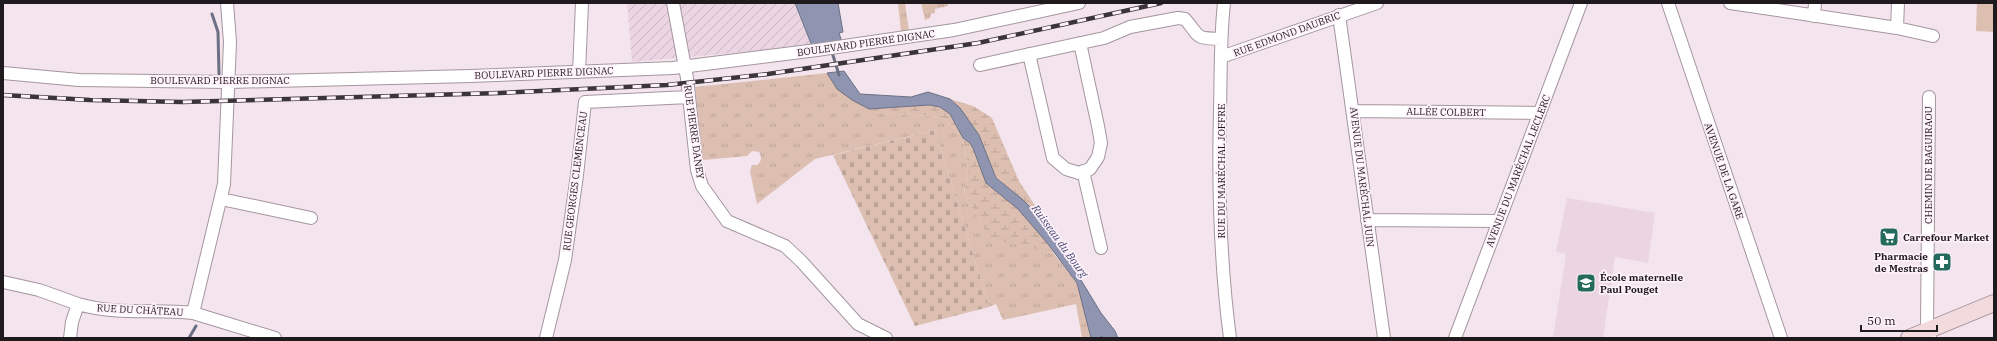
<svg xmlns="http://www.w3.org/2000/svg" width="1997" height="341" viewBox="0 0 1997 341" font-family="'IBM Plex Serif',serif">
  <defs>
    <pattern id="industrial-furrows" width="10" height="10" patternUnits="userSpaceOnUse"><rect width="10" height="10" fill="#ebd5e3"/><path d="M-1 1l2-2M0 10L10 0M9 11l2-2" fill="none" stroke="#c9b6c2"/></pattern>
    <pattern id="grass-tufts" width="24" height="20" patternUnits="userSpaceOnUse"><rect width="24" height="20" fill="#ddbfb2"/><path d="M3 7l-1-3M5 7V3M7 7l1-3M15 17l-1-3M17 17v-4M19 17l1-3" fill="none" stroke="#bda499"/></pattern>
    <pattern id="wetland-marsh" width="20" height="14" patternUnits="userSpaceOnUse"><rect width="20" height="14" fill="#ddbfb2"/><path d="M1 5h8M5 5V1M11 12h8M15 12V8" fill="none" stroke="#bda499"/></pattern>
    <pattern id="cemetery-stones" width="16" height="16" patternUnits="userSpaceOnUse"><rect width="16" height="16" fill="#ddbfb2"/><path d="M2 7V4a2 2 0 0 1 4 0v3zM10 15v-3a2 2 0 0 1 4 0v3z" fill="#bda499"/></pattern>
  </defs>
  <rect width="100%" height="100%" fill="#f3e4ed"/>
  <!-- built -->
  <path fill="#ebd5e3" d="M1567,198L1655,213L1648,263L1615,257L1603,338H1553L1566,254L1556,252Z"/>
  <!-- industrial -->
  <path fill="url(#industrial-furrows)" d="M627,3H795L812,46L632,62Z"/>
  <!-- grass -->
  <path fill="url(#grass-tufts)" d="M898,3H905L909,31L901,32Z
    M921,3H948V6L935,9V13L931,14L930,18L925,20Z
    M827,73L837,89L878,113L931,116L945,119L963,138L968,170L964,194L990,237L1054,254L1077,283L1091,338H1082L1076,304L1003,320L996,304L989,307L935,130L815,159L757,204L750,171L752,165H757C762,161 762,157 759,152L752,151L747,156L703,160L695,87Z"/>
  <!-- wetland -->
  <path fill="url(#wetland-marsh)" d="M950,99L973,106L992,118L1019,181L1047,224L1022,199L996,178L979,135L960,108Z
    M929,105L940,107L950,114L963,138L970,143L973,148L986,183L1018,209L1048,244L1054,254L990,238L964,194L968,170L963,138L945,119L931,116L878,113L869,109Z"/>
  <!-- cemetery -->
  <path fill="url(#cemetery-stones)" d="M935,130L989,307L915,326L833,155Z"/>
  <!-- pitch -->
  <path fill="#ddbfb2" d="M1977,3H1994V32L1976,31Z"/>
  <!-- water -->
  <path fill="#8f95b0" stroke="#6d7084" d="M795,3H838L843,32L839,33L842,42L812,46Z
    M844,71L860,94L911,97L928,92L950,99L960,108L979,135L996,178L1022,199L1047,224L1101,313L1115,331L1118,338H1104L1101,336L1100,338H1091L1077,283L1048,244L1018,209L986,183L973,148L970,143L963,138L950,114L940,107L929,105L869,109L852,100L837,89L827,73Z"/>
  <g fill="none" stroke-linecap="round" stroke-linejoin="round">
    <!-- stream -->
    <path stroke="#6d7084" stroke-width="3" d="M212,14L218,32L219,74
      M832,52L839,75
      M189,338L196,326"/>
    <!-- minor casing -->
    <g stroke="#a4969f" stroke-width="14">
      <path id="minor" d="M673,3L687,78L697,170L702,186L727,221L785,246L801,261L858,324L886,338
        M1224,3C1220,39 1221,74 1220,110C1218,186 1220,262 1230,338
        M1668,3L1781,338
        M1730,3L1897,28L1898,3
        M1339,15L1384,338
        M1814,16L1815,3
        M1897,28L1933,36
        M1029,54L1053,158L1066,169L1079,173L1090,169L1098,157L1101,143L1098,126L1080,43
        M1221,57L1377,3
        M980,65L1104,38L1130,27L1178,18L1185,19C1201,38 1194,38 1221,39
        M579,72L582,3
        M3,73L79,80L229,82L471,76L673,68L817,50L954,30L1079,3
        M1929,97L1927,329L1930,338
        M1353,111L1540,113
        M1083,171L1101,248
        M221,199L311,218
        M1367,220L1499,221
        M3,282L39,290L78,304
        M193,313L275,338
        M70,338L72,322L78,304C116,315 154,309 193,313L224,184L230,42L227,3
        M546,338L565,260L577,175L585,102L689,97
        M1455,338L1581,3"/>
    </g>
    <!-- secondary casing -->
    <g stroke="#a4969f" stroke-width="18">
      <path id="secondary" d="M1909,338L1994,303"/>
    </g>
    <!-- minor -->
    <use href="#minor" stroke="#fff" stroke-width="12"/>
    <!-- secondary -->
    <use href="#secondary" stroke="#f3dadd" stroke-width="16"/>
    <!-- rail casing -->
    <g stroke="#3b3539" stroke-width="4.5">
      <path id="rail" d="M3,95L90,100L182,102L500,93L667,85L768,74L978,43L1161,3"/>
    </g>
    <!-- rail -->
    <use href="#rail" stroke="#fff2fa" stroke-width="3" stroke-dasharray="9" stroke-linecap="butt"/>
  </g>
  <!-- icons -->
  <defs>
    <g id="supermarket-square" transform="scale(1)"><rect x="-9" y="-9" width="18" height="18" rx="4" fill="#246a5d" stroke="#fff2fa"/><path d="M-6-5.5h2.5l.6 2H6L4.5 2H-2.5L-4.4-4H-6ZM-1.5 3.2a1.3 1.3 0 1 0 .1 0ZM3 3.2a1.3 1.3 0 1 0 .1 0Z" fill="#fff"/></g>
    <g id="pharmacy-square" transform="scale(1)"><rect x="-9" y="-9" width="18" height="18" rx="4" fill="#246a5d" stroke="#fff2fa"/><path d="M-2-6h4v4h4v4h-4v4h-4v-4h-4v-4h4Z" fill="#fff"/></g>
    <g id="school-square" transform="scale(1)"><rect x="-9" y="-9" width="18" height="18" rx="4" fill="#246a5d" stroke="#fff2fa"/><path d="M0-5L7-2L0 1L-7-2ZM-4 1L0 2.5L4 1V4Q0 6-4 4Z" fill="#fff"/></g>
  </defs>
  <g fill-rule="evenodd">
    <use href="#supermarket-square" x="1889" y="237"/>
    <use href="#pharmacy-square" x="1942" y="262"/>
    <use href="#school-square" x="1586" y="283"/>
  </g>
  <g text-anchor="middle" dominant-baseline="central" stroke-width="3.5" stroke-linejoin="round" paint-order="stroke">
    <!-- street labels -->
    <g font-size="10" fill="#1f1a1d" stroke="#fff2fa">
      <text transform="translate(1287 34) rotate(-20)">RUE EDMOND DAUBRIC</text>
      <text transform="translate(866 43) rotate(-8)">BOULEVARD PIERRE DIGNAC</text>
      <text transform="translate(544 73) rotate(-2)">BOULEVARD PIERRE DIGNAC</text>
      <text x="220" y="80">BOULEVARD PIERRE DIGNAC</text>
      <text transform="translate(1446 112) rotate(1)">ALLÉE COLBERT</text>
      <text transform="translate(694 132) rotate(82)">RUE PIERRE DANEY</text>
      <text transform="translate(1928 165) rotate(-90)">CHEMIN DE BAGUIRAOU</text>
      <text transform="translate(1221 171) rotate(-90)">RUE DU MARÉCHAL JOFFRE</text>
      <text transform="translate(1518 171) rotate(-69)">AVENUE DU MARÉCHAL LECLERC</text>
      <text transform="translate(1724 171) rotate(71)">AVENUE DE LA GARE</text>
      <text transform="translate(1362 177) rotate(83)">AVENUE DU MARÉCHAL JUIN</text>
      <text transform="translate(575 181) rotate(-83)">RUE GEORGES CLEMENCEAU</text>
      <text transform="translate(140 310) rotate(3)">RUE DU CHÂTEAU</text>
    </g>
    <!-- poi labels -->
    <g font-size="10" font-weight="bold" fill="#1f1a1d" stroke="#fff2fa" text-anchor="start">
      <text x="1903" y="237">Carrefour Market</text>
      <text x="1928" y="256" text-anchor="end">Pharmacie<tspan x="1928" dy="12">de Mestras</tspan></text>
      <text x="1600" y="277">École maternelle<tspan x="1600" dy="12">Paul Pouget</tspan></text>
    </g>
    <!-- water labels -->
    <g font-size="11" font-style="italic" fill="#3c436d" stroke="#fff2fa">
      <text transform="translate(1060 241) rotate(54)">Ruisseau du Bourg</text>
    </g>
  </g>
  <!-- border -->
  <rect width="1997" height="341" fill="none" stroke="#1f1a1d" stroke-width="8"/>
  <!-- scale -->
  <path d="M1861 325v6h76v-6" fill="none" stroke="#1f1a1d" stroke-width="2"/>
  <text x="1867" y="325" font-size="12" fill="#1f1a1d" stroke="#fff2fa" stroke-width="3" paint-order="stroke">50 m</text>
</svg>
